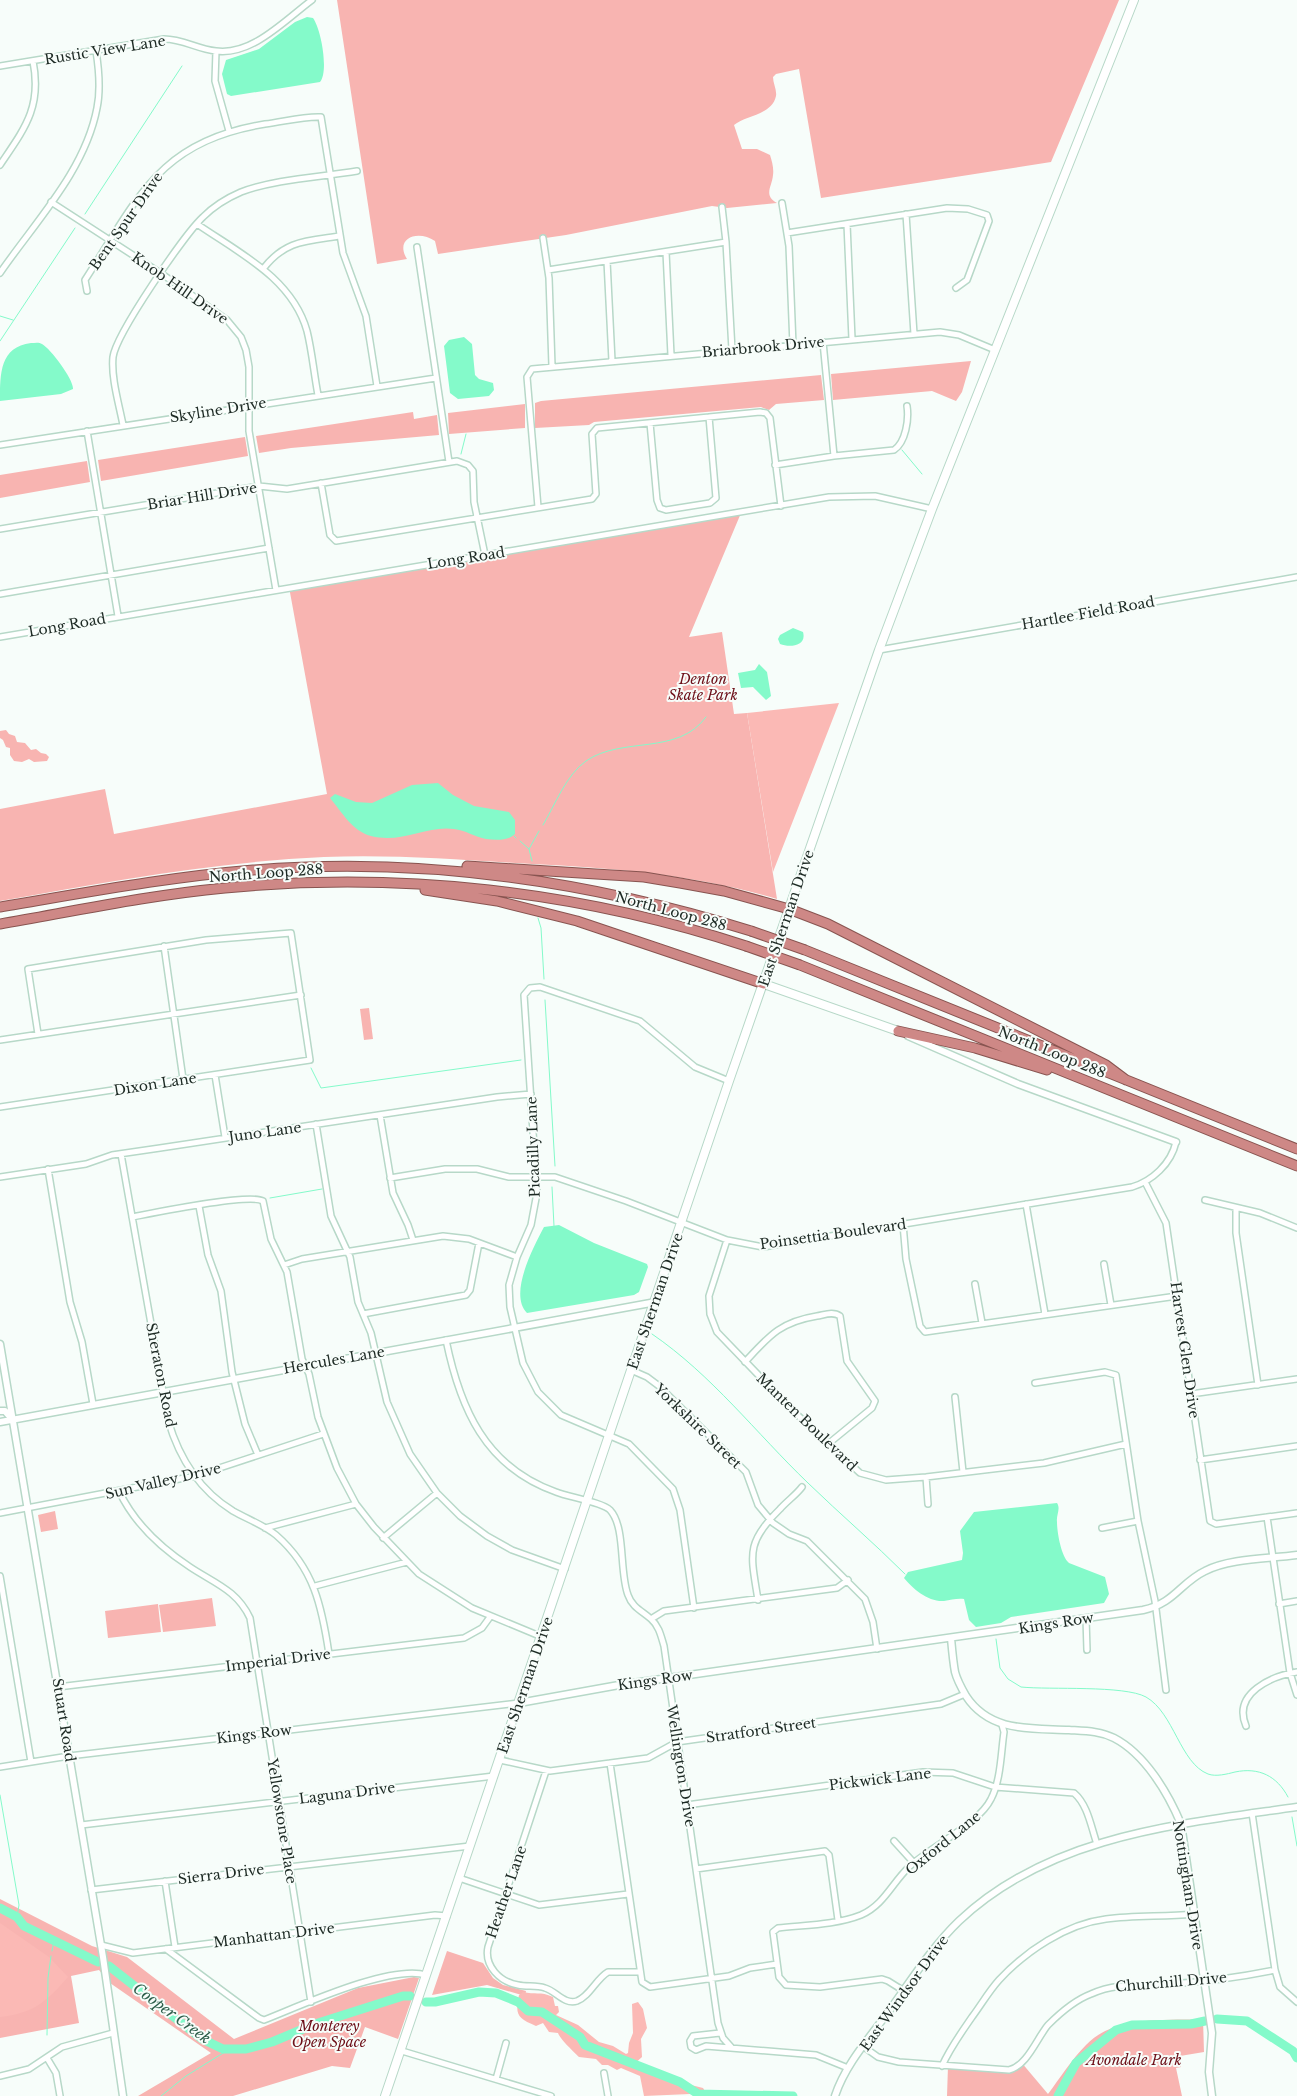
<svg xmlns="http://www.w3.org/2000/svg" width="1297" height="2096" viewBox="0 0 1297 2096" font-family="'Libre Baskerville',serif">
  <rect width="100%" height="100%" fill="#f7fdfa"/>
  <!-- green -->
  <path fill="#f8b4b1" d="M337,0H1119L1051,162L821,198L799,69L776,74L773,77C773,83 777,90 776,96C772,115 746,115 734,125L742,149H757L770,155C772,161 774,169 773,175C772,187 763,195 777,203L727,208L712,206L566,235L438,254L435,241C418,229 394,238 407,259L377,264Z
    M971,361L962,392L956,401L932,391L833,400L831,374Z
    M821,375L824,400L776,404L769,410L761,407L594,422L589,425L535,428V403L541,401Z
    M525,404V428L449,434L448,413Z
    M413,412L414,419L437,415L439,435L291,448L259,453L256,436Z
    M245,437L248,456L101,481L98,460Z
    M87,461L90,482L0,498V475Z
    M741,513L689,637L722,632L734,714L747,713L777,899C697,875 615,868 532,864C463,860 393,854 324,857C214,862 107,882 0,901V809L105,789L114,834L327,794L289,587Z
    M6,730L9,734L15,736L17,742L25,743L31,750L36,749L41,753L46,754L49,757L47,761L34,762L29,759L22,762L14,761L10,755V748L6,747L3,740L0,738V731Z
    M369,1008L373,1039L364,1040L360,1009Z
    M55,1511L58,1529L41,1532L38,1515Z
    M212,1598L216,1626L163,1632L159,1605Z
    M158,1604L161,1632L108,1638L105,1611Z
    M0,1899L92,1946L127,1957L234,2039L358,1988L414,1977L419,1978L398,2039L365,2027L350,2068L332,2066L233,2096H138L211,2053L110,1983L99,1970L71,1976L79,2023L0,2038Z
    M447,1951L483,1963L493,1978L503,1985L526,1991L525,1996L487,1985L432,1995Z
    M1203,2019L1204,2052L1180,2056L1181,2067L1176,2068L1182,2096H947L948,2066L1002,2070L1021,2062L1048,2094C1060,2078 1072,2059 1086,2045C1114,2015 1165,2021 1203,2019Z"/>
  <!-- forest -->
  <path fill="#fbb9b5" d="M839,703L773,872L747,713Z
    M0,1923L49,1957L68,1977C46,2002 34,2013 0,2017Z
    M523,1992C535,1995 540,1991 553,1997L555,2006H558L559,2012L556,2015L578,2025L599,2042L613,2046L626,2054L628,2053L629,2043L633,2033L632,2004L638,2002L643,2009L647,2028L641,2039L642,2057L632,2066L680,2086L687,2084L703,2088L708,2096L690,2094L644,2096L640,2076L621,2068L617,2070L608,2065H602L596,2059L579,2057C574,2052 560,2039 558,2033L549,2032L543,2023L536,2026C517,2018 515,2015 519,1995Z"/>
  <!-- water -->
  <path fill="#84faca" d="M307,17L313,18C321,29 329,71 320,82L231,96L227,94L222,74L226,60L259,49L295,22Z
    M464,337L472,344L475,375L479,379L493,383L494,390L489,396L458,399L450,393L444,346L449,340Z
    M31,343C35,343 39,342 42,344C51,349 74,380 73,389L61,394L0,401C0,373 0,347 31,343Z
    M793,628L803,632C807,646 790,648 780,644L778,639L780,635Z
    M759,664L767,672L771,696L766,700L753,687L741,688L738,673L755,670Z
    M438,783L453,795L474,806L509,812L515,820V834C508,841 496,840 486,839C475,837 465,830 454,829C427,825 402,844 371,836C352,831 342,812 330,798L335,794L356,802L372,803L412,785Z
    M559,1225L594,1243L647,1264L648,1267L639,1292L634,1295L527,1313C508,1294 534,1246 544,1227Z
    M1057,1503C1061,1509 1056,1515 1057,1522C1057,1532 1061,1556 1069,1563L1105,1577L1109,1594L1104,1603L1011,1617L1001,1623L976,1627L969,1620L964,1599C957,1598 951,1600 944,1601C928,1602 913,1589 904,1578L908,1572L962,1560L963,1553L960,1531L974,1512Z"/>
  <g fill="none" stroke-linecap="round" stroke-linejoin="round">
    <!-- stream -->
    <path stroke="#84faca" stroke-width="1" d="M85,214L182,66
      M0,316L13,320
      M0,341L75,228
      M902,450L922,474
      M461,454L466,434
      M543,825C555,805 566,775 586,761C622,736 678,756 706,717
      M514,836L516,838
      M520,841L529,849
      M532,861L529,849L539,831
      M538,918L541,928L544,979
      M545,1000L555,1166
      M311,1068L321,1088L521,1060
      M552,1187L554,1226
      M270,1198L322,1189
      M652,1334C712,1375 756,1433 808,1483C840,1514 874,1543 905,1574
      M996,1639L1000,1668L1008,1679L1021,1687C1050,1690 1124,1685 1146,1697C1174,1713 1180,1763 1208,1774C1216,1777 1227,1774 1235,1772C1259,1767 1277,1776 1288,1797
      M0,1795L19,1905L17,1917
      M1292,1817L1297,1846
      M52,1951L54,1941
      M47,2035L48,1978L51,1956
      M161,2096L186,2076L228,2050"/>
    <!-- river -->
    <path stroke="#84faca" stroke-width="9" d="M0,1908L17,1917L24,1926L98,1962
      M109,1966L202,2039L223,2049H246L272,2042L315,2024L403,1996H410
      M426,2002H435L479,1992L496,1993L518,2002L528,2011L542,2012L580,2037L585,2045L680,2082L698,2094L793,2096
      M1217,2019L1247,2021L1293,2051L1297,2058
      M1058,2096L1076,2063L1116,2030L1132,2025L1191,2024L1205,2021"/>
    <!-- minor casing -->
    <g stroke="#b7d8c8" stroke-width="8">
      <path id="minor" d="M216,51L215,81L229,131
        M0,66L164,39C183,39 197,49 216,51C252,56 285,20 312,0
        M0,165C25,128 42,107 33,61
        M51,202L162,274L227,320L241,337L246,350L249,367V431L276,590
        M782,203L789,246L793,345
        M722,207L726,242L732,350
        M906,214L914,334
        M197,224C239,253 292,278 307,331C312,351 314,374 318,395
        M847,224L852,339
        M787,233L947,208L968,209L987,215L989,221L967,280L956,288
        M543,238L549,278L552,366
        M417,247L449,462
        M666,252L671,355
        M607,261L612,361
        M263,269C285,240 307,241 340,236
        M548,270L726,242
        M0,273C35,222 85,171 97,108C101,89 99,70 96,51
        M87,291L85,280C138,198 159,141 265,124C283,122 303,116 321,117L343,253L366,316L377,386
        M823,342L834,456
        M650,423L657,500L660,508L666,510L710,503L716,498L709,417
        M123,425C119,404 111,378 113,357C116,334 184,235 203,217C214,206 227,198 241,192C275,179 321,177 357,171
        M87,431L118,616
        M0,445L436,378
        M775,465L834,456L894,450C906,442 909,419 907,406
        M321,483L330,535L336,541L592,499L596,494L592,434L597,428L760,412L766,413L770,418L781,506
        M538,507L527,377L532,369L940,332L959,335L995,350
        M0,529L259,486L287,489L457,461L468,465L473,471L474,502L485,555
        M0,594L269,548
        M0,637L829,497L875,496L932,509
        M879,650L1297,577
        M164,946L183,1079
        M0,1040L301,995
        M215,1075L225,1137
        M0,1107L310,1060L291,933L206,940L28,969L38,1034
        M380,1115L393,1193L408,1225L413,1240
        M316,1124L331,1216L350,1257L358,1302L371,1333L387,1402L410,1454L437,1493L460,1516L487,1536L512,1550L565,1569
        M121,1154L168,1420C179,1458 199,1490 233,1511C247,1519 264,1525 276,1535C314,1568 322,1607 329,1654
        M48,1169L70,1302L82,1342L93,1404
        M0,1177L86,1164L112,1155L160,1148L497,1097L531,1094
        M390,1178L445,1169H477L509,1177H555L626,1201L727,1240L763,1247L1132,1187C1152,1181 1171,1164 1176,1142
        M1145,1182L1166,1223L1210,1521L1216,1524L1297,1513
        M1205,1200L1260,1213L1297,1228
        M1026,1204L1045,1314
        M199,1206L208,1255L221,1291L232,1372L245,1424L258,1455
        M1236,1209V1233L1258,1385
        M132,1217C153,1213 249,1193 263,1201L271,1239L287,1272L302,1359L309,1374L318,1417L337,1468L356,1504L374,1527L419,1574L472,1608L542,1637
        M903,1224L906,1259L920,1326L925,1332L1177,1296
        M727,1240L709,1296L710,1314L717,1332L792,1410L860,1473L886,1480L926,1477L1044,1463L1126,1444
        M1104,1264L1111,1305
        M284,1265L302,1259L443,1236L469,1239L517,1257
        M975,1284L982,1323
        M363,1314L466,1295L470,1290L479,1243
        M446,1340C460,1408 485,1467 556,1492C568,1497 602,1502 610,1510C626,1527 619,1572 628,1595C632,1607 642,1611 651,1619C659,1626 661,1636 664,1646L718,2023L723,2038L731,2047
        M745,1362C769,1336 780,1322 817,1316C824,1315 833,1311 840,1316L847,1361L875,1401L872,1408L828,1444
        M631,1370L647,1377L659,1386L746,1472L758,1505L773,1523L789,1534L807,1541L865,1599L873,1622L877,1649
        M1035,1383L1105,1372L1116,1375L1138,1521L1155,1601L1166,1690
        M1191,1394L1297,1379
        M955,1397L963,1472
        M1200,1460L1297,1446
        M926,1477L928,1504
        M119,1491C134,1523 161,1548 190,1567C214,1583 237,1590 250,1618L311,2002
        M0,1513L195,1476L323,1434
        M1267,1517L1290,1673L1297,1695
        M265,1528L356,1504
        M1102,1528L1138,1521
        M383,1538L437,1493
        M0,1576L31,1762
        M315,1586L407,1562
        M758,1600C751,1555 745,1543 780,1509C787,1501 796,1495 802,1487
        M1279,1604L1297,1601
        M694,1608L680,1510L673,1489L629,1444L561,1415L538,1392L523,1363L510,1307L509,1285L517,1257L531,1225L537,1193L524,995L530,988L540,987L640,1021L695,1067L729,1081
        M1086,1618L1087,1650
        M651,1619L664,1611L837,1588L848,1580
        M58,1687L464,1638L482,1628L490,1617
        M1246,1726C1232,1693 1272,1676 1297,1672
        M500,1760L550,1771L648,1758L677,1742L941,1704L965,1694
        M610,1763L642,1982L650,1987L729,1976L750,1968L777,1964
        M0,1767L69,1756L519,1703
        M546,1771L488,1947C484,1966 500,1982 518,1985C527,1987 536,1985 545,1988C556,1991 564,2005 577,2001C590,1996 596,1979 608,1972H639
        M687,1805L923,1772L953,1773L995,1787L1074,1793C1088,1805 1091,1827 1097,1844
        M1252,1813L1275,1970L1280,1987L1297,2002
        M81,1825L494,1776
        M894,1841L914,1863
        M696,1869L825,1851L829,1855L838,1920
        M459,1878L539,1905L628,1894
        M165,1881L175,1947
        M91,1890L470,1846
        M101,1945L133,1953L435,1915L447,1916
        M166,1949L259,2018L264,2020C300,2006 391,1964 426,1975
        M904,1991L888,1981L882,1979L820,1987L786,1985L779,1977L773,1932L778,1928C804,1925 836,1925 861,1915C884,1905 892,1883 909,1867C931,1846 979,1824 991,1799C1001,1780 1001,1752 1004,1732L1002,1725
        M720,2033L693,2036L690,2041L691,2047L696,2050L706,2046L816,2055L848,2068
        M864,2047L878,2057L899,2062L1009,2070C1027,2066 1037,2038 1048,2025C1060,2013 1075,2000 1091,1994C1117,1982 1142,1986 1169,1984C1204,1982 1241,1977 1275,1970
        M402,2051L551,2096
        M47,2058L56,2073L60,2096
        M942,2066C950,2048 961,2033 972,2017C981,2005 989,1991 999,1980C1026,1951 1066,1924 1106,1919C1135,1915 1164,1917 1193,1914
        M604,2073L608,2096
        M0,2076L29,2069L62,2047L113,2033
        M496,2079L506,2043"/>
    </g>
    <!-- tertiary casing -->
    <g stroke="#b7d8c8" stroke-width="9">
      <path id="tertiary" d="M908,1036L1018,1084L1176,1142
        M0,1344L103,1957L123,2096
        M0,1411H5L11,1418
        M0,1422L656,1302
        M951,1638C952,1649 953,1661 955,1672C957,1680 962,1689 966,1696C990,1733 1032,1728 1069,1730C1085,1731 1100,1731 1114,1738C1145,1754 1168,1793 1181,1824L1212,2033L1209,2072L1212,2096
        M519,1703L619,1685L1143,1610C1175,1603 1180,1583 1205,1571C1230,1558 1269,1559 1297,1555
        M835,2096C846,2062 874,2033 894,2004C914,1976 934,1945 959,1921C1050,1835 1179,1824 1297,1807"/>
    </g>
    <!-- secondary casing -->
    <g stroke="#b7d8c8" stroke-width="10">
      <path id="secondary" d="M764,984L898,1031
        M385,2096L729,1081L879,650L932,509L1134,0"/>
    </g>
    <!-- trunk casing -->
    <g stroke="#885450" stroke-width="11">
      <path id="trunk" d="M467,866L644,877L680,883L724,891L789,909L828,924L1106,1065L1126,1080
        M425,890L497,901L577,921L764,984
        M0,907C84,893 168,877 253,870C423,856 590,881 751,931
        M0,924C75,911 150,895 225,888C401,871 579,891 746,946
        M805,950L1297,1149
        M800,965L1297,1166
        M898,1031L975,1048L1047,1070"/>
    </g>
    <!-- minor -->
    <use href="#minor" stroke="#fff" stroke-width="5"/>
    <!-- tertiary -->
    <use href="#tertiary" stroke="#fff" stroke-width="6"/>
    <!-- secondary -->
    <use href="#secondary" stroke="#fff" stroke-width="8"/>
    <!-- trunk -->
    <use href="#trunk" stroke="#ce8886" stroke-width="9"/>
    <!-- trunk-bridge casing -->
    <g stroke="#885450" stroke-width="11" stroke-linecap="butt">
      <path id="trunk-bridge" d="M751,931L805,950
        M746,946L800,965"/>
    </g>
    <!-- trunk-bridge -->
    <use href="#trunk-bridge" stroke="#ce8886" stroke-width="9"/>
  </g>
  <g text-anchor="middle" dominant-baseline="central" stroke-width="4" stroke-linejoin="round" paint-order="stroke">
    <!-- street labels -->
    <g font-size="14" fill="#1d2a24" stroke="#f7fdfa">
      <text transform="translate(105 50) rotate(-9)">Rustic View Lane</text>
      <text transform="translate(126 221) rotate(-55)">Bent Spur Drive</text>
      <text transform="translate(180 288) rotate(35)">Knob Hill Drive</text>
      <text transform="translate(763 347) rotate(-5)">Briarbrook Drive</text>
      <text transform="translate(218 410) rotate(-9)">Skyline Drive</text>
      <text transform="translate(202 496) rotate(-9)">Briar Hill Drive</text>
      <text transform="translate(466 558) rotate(-9)">Long Road</text>
      <text transform="translate(1088 613) rotate(-10)">Hartlee Field Road</text>
      <text transform="translate(67 625) rotate(-10)">Long Road</text>
      <text transform="translate(266 873) rotate(-4)">North Loop 288</text>
      <text transform="translate(671 911) rotate(15)">North Loop 288</text>
      <text transform="translate(786 918) rotate(-71)">East Sherman Drive</text>
      <text transform="translate(1052 1052) rotate(22)">North Loop 288</text>
      <text transform="translate(155 1084) rotate(-9)">Dixon Lane</text>
      <text transform="translate(265 1132) rotate(-8)">Juno Lane</text>
      <text transform="translate(533 1147) rotate(-92)">Picadilly Lane</text>
      <text transform="translate(833 1234) rotate(-8)">Poinsettia Boulevard</text>
      <text transform="translate(655 1301) rotate(-71)">East Sherman Drive</text>
      <text transform="translate(1185 1350) rotate(82)">Harvest Glen Drive</text>
      <text transform="translate(334 1360) rotate(-10)">Hercules Lane</text>
      <text transform="translate(161 1375) rotate(79)">Sheraton Road</text>
      <text transform="translate(807 1422) rotate(44)">Manten Boulevard</text>
      <text transform="translate(698 1426) rotate(44)">Yorkshire Street</text>
      <text transform="translate(163 1481) rotate(-13)">Sun Valley Drive</text>
      <text transform="translate(1056 1623) rotate(-9)">Kings Row</text>
      <text transform="translate(278 1660) rotate(-7)">Imperial Drive</text>
      <text transform="translate(655 1680) rotate(-8)">Kings Row</text>
      <text transform="translate(525 1685) rotate(-71)">East Sherman Drive</text>
      <text transform="translate(64 1720) rotate(81)">Stuart Road</text>
      <text transform="translate(761 1730) rotate(-8)">Stratford Street</text>
      <text transform="translate(254 1734) rotate(-7)">Kings Row</text>
      <text transform="translate(681 1766) rotate(81)">Wellington Drive</text>
      <text transform="translate(880 1779) rotate(-7)">Pickwick Lane</text>
      <text transform="translate(347 1793) rotate(-7)">Laguna Drive</text>
      <text transform="translate(282 1821) rotate(81)">Yellowstone Place</text>
      <text transform="translate(943 1843) rotate(-39)">Oxford Lane</text>
      <text transform="translate(221 1874) rotate(-7)">Sierra Drive</text>
      <text transform="translate(1188 1885) rotate(81)">Nottingham Drive</text>
      <text transform="translate(506 1892) rotate(-71)">Heather Lane</text>
      <text transform="translate(274 1935) rotate(-7)">Manhattan Drive</text>
      <text transform="translate(1171 1982) rotate(-5)">Churchill Drive</text>
      <text transform="translate(904 1993) rotate(-54)">East Windsor Drive</text>
    </g>
    <!-- park labels -->
    <g font-size="14" font-style="italic" fill="#6d0f18" stroke="#f7fdfa">
      <text x="703" y="679">Denton<tspan x="703" dy="16">Skate Park</tspan></text>
      <text x="329" y="2026">Monterey<tspan x="329" dy="16">Open Space</tspan></text>
      <text x="1134" y="2060">Avondale Park</text>
    </g>
    <!-- water labels -->
    <g font-size="15" font-style="italic" fill="#2d5e4a" stroke="#f7fdfa">
      <text transform="translate(172 2013) rotate(36)">Cooper Creek</text>
    </g>
  </g>
</svg>
